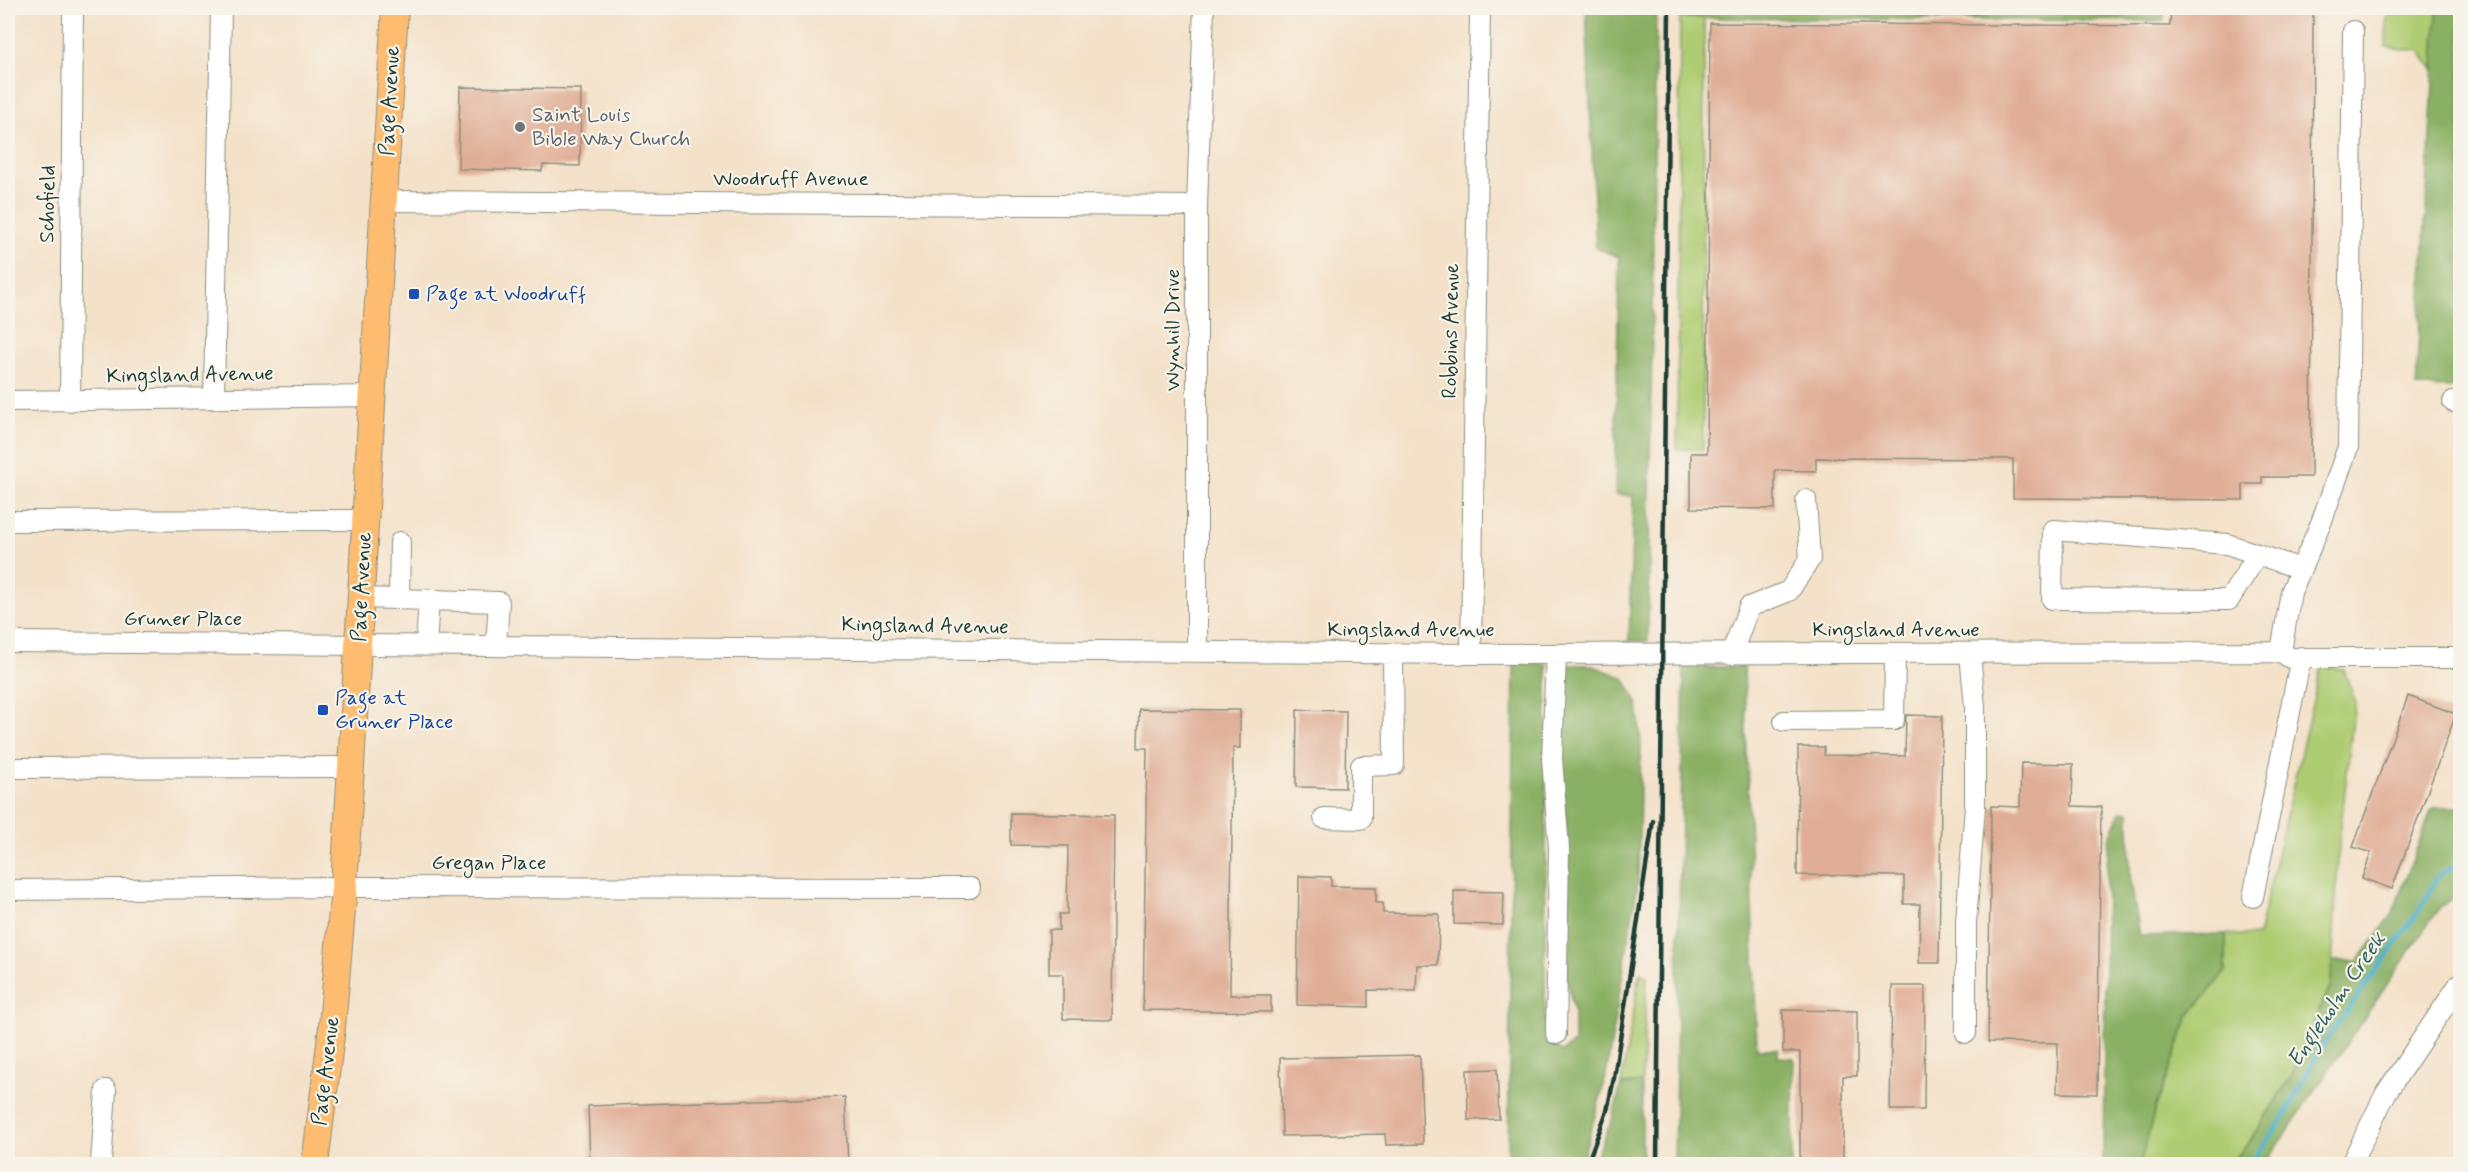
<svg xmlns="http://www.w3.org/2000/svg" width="2468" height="1172" viewBox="0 0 2468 1172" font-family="Mynerve,sans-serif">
  <rect width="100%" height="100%" fill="#f7f3e8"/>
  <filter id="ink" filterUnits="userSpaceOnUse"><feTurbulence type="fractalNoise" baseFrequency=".0167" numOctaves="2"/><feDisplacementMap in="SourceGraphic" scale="12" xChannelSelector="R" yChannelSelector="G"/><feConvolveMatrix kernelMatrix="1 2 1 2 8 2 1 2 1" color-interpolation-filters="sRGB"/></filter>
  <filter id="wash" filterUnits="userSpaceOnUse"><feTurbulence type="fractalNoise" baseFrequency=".008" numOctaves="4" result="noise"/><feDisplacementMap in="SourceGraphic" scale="24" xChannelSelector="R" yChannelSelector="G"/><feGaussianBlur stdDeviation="1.35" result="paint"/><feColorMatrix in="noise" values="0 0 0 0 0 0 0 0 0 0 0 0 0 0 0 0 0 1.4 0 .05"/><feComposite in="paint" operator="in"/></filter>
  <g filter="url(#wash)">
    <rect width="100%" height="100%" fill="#f4e1c9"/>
    <!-- green -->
    <path fill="#aecc72" stroke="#668453" stroke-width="1.5" d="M2387,8H2460V388L2434,71L2421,51L2386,47Z
      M1680,18H1704L1703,449H1677Z
      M2321,666L2344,670L2355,701L2339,844L2331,984L2293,1073L2247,1146L2230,1164H2140L2156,1106L2189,1016L2226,971V934L2258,936Z
      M1640,973L1647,977L1642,1083L1621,1085Z"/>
    <!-- forest -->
    <path fill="#8ab064" stroke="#54764c" stroke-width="1.5" d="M1586,8H1656L1648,641H1629L1633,496L1615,494L1619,257L1596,248Z
      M1680,8H2164V21L1680,18Z
      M2443,8H2460V388L2416,387L2437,11Z
      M1514,663L1547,664L1545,1010L1547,1041L1562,1051L1574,1043V1012L1564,966L1566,842L1561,734L1564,665H1591L1624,678L1637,702L1641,743L1638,882L1605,1081L1581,1164H1508Z
      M1684,667H1744L1757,1049H1778V1057L1794,1058L1792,1164H1674Z
      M2460,807V892L2439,908L2269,1158L2263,1164H2230L2247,1146L2293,1073L2331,984L2332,961H2358L2392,915L2432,808Z
      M2121,811L2129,812L2130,875L2140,936L2226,934V971L2189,1016L2156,1106L2140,1164H2103L2106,882L2109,840Z
      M1642,1083V1164H1592L1612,1120L1621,1085Z"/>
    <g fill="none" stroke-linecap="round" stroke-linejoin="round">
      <!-- stream -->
      <path stroke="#48afc7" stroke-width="5" d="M2250,1164L2283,1119L2322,1046L2418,912L2438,876L2460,863"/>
    </g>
    <g id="blocks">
      <!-- building -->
      <path fill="#e0ae96" d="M2171,8H2313L2311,477H2262V484H2243V500L2013,498V459L1816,458V471L1775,470V509L1691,508V453H1707L1710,23L2170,26Z
        M460,87L581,89L580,166L543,165L542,171L458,169Z
        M2408,696L2456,714L2392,889L2362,878L2371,853L2353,847Z
        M1139,709L1240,710V748H1233L1230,995H1271V1012L1143,1010L1147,748H1138Z
        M1297,710L1346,711L1345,788L1296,787Z
        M1906,715L1942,716L1939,963H1919L1920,904H1904V876L1797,875L1798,747H1824V755L1905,756Z
        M2021,763L2073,764L2072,806L2101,807L2097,1094L2057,1093L2058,1043L1988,1042L1991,806L2020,807Z
        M1011,813L1114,815L1112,1020L1063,1019V974H1049V930H1059V914H1067L1068,846L1011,845Z
        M1299,876L1331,877V886L1376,887V903H1383V913L1439,914L1438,965H1417L1416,991L1368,990V1007L1297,1005Z
        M1454,891L1504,892L1503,925L1454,924Z
        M1892,986H1925L1924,1110H1890Z
        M1783,1010L1857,1011V1076H1843V1164H1800V1052H1783Z
        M1420,1055L1423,1144L1386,1145L1385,1134L1282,1136L1280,1058Z
        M1497,1069L1499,1119L1468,1120L1467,1070Z
        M845,1097L848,1164H590L588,1106Z"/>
    </g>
  </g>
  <g filter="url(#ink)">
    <use href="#blocks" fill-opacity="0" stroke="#8a8f7e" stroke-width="1.5"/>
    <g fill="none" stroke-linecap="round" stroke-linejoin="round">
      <!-- minor casing -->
      <g stroke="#8a8f7e" stroke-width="22">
        <path id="minor" d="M384,201L1197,206
          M214,399L221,8
          M8,401L373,396
          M70,401L73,8
          M2453,402H2460
          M8,521L366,520
          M2258,554L2229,600L2052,599L2053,530L2227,544L2301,569
          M361,598L499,602L496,645
          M399,599L400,542
          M8,642L1471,654L2281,652L2290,658H2460
          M426,645L429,600
          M1197,652V206L1204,8
          M2281,652L2291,592L2321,523L2348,447L2353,31
          M1471,654L1480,8
          M1556,655L1552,759L1559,849L1556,1034
          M1731,655L1749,607L1789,591L1810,559L1806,500
          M1784,721L1894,720L1895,654
          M8,768L351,767
          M1324,818L1361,819V766L1394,765L1393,654
          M8,890L344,887L970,888
          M2253,897L2301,657
          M1966,1033V922L1975,806V707L1970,654
          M101,1164L106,1090
          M2351,1164L2386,1093L2460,983"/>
      </g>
      <!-- major casing -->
      <g stroke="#8a8f7e" stroke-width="28">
        <path id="major" d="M315,1164L332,1027L344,887L395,8"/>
      </g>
      <!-- minor -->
      <use href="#minor" stroke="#fff" stroke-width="20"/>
      <!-- major -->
      <use href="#major" stroke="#febc70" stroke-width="26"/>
      <!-- rail -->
      <path stroke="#1f3d34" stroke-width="4.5" d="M1587,1164L1607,1111L1614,1078L1653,821
        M1657,1164L1669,8"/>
    </g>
  </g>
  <!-- markers -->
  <circle fill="#6b7280" stroke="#f7f3e8" stroke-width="2" cx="520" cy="127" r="6"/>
  <g fill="#1a4fb4" stroke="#f7f3e8" stroke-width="2">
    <rect x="408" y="288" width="12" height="12" rx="3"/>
    <rect x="317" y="704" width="12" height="12" rx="3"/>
  </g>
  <g text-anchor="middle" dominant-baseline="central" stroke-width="4.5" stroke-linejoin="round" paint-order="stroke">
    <!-- street labels -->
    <g font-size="21" fill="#1f3d34" stroke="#f7f3e8">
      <text transform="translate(390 101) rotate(-87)">Page Avenue</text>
      <text x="791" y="179">Woodruff Avenue</text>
      <text transform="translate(48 204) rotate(-89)">Schofield</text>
      <text transform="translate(1173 330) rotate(-90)">Wynhill Drive</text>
      <text transform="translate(1451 331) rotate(-89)">Robbins Avenue</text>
      <text transform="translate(190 375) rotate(-1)">Kingsland Avenue</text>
      <text transform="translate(362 587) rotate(-87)">Page Avenue</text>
      <text x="183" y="619">Gruner Place</text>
      <text transform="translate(925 626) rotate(1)">Kingsland Avenue</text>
      <text x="1411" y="630">Kingsland Avenue</text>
      <text x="1896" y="630">Kingsland Avenue</text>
      <text x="489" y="863">Gregan Place</text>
      <text transform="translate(326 1071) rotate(-83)">Page Avenue</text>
    </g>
    <!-- worship labels -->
    <g font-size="21" fill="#5b616d" stroke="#f7f3e8" text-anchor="start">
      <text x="532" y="115">Saint Louis<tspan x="532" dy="24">Bible Way Church</tspan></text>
    </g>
    <!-- transit labels -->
    <g font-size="21" fill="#164399" stroke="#f7f3e8" text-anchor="start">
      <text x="426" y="294">Page at Woodruff</text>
      <text x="335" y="698">Page at<tspan x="335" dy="24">Gruner Place</tspan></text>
    </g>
    <!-- water labels -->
    <g font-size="22" font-style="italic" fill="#2b5f60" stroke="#f7f3e8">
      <text transform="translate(2337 1000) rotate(-56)">Engleholm Creek</text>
    </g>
  </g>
  <!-- margin -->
  <rect width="2468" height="1172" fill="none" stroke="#f7f3e8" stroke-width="30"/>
</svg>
